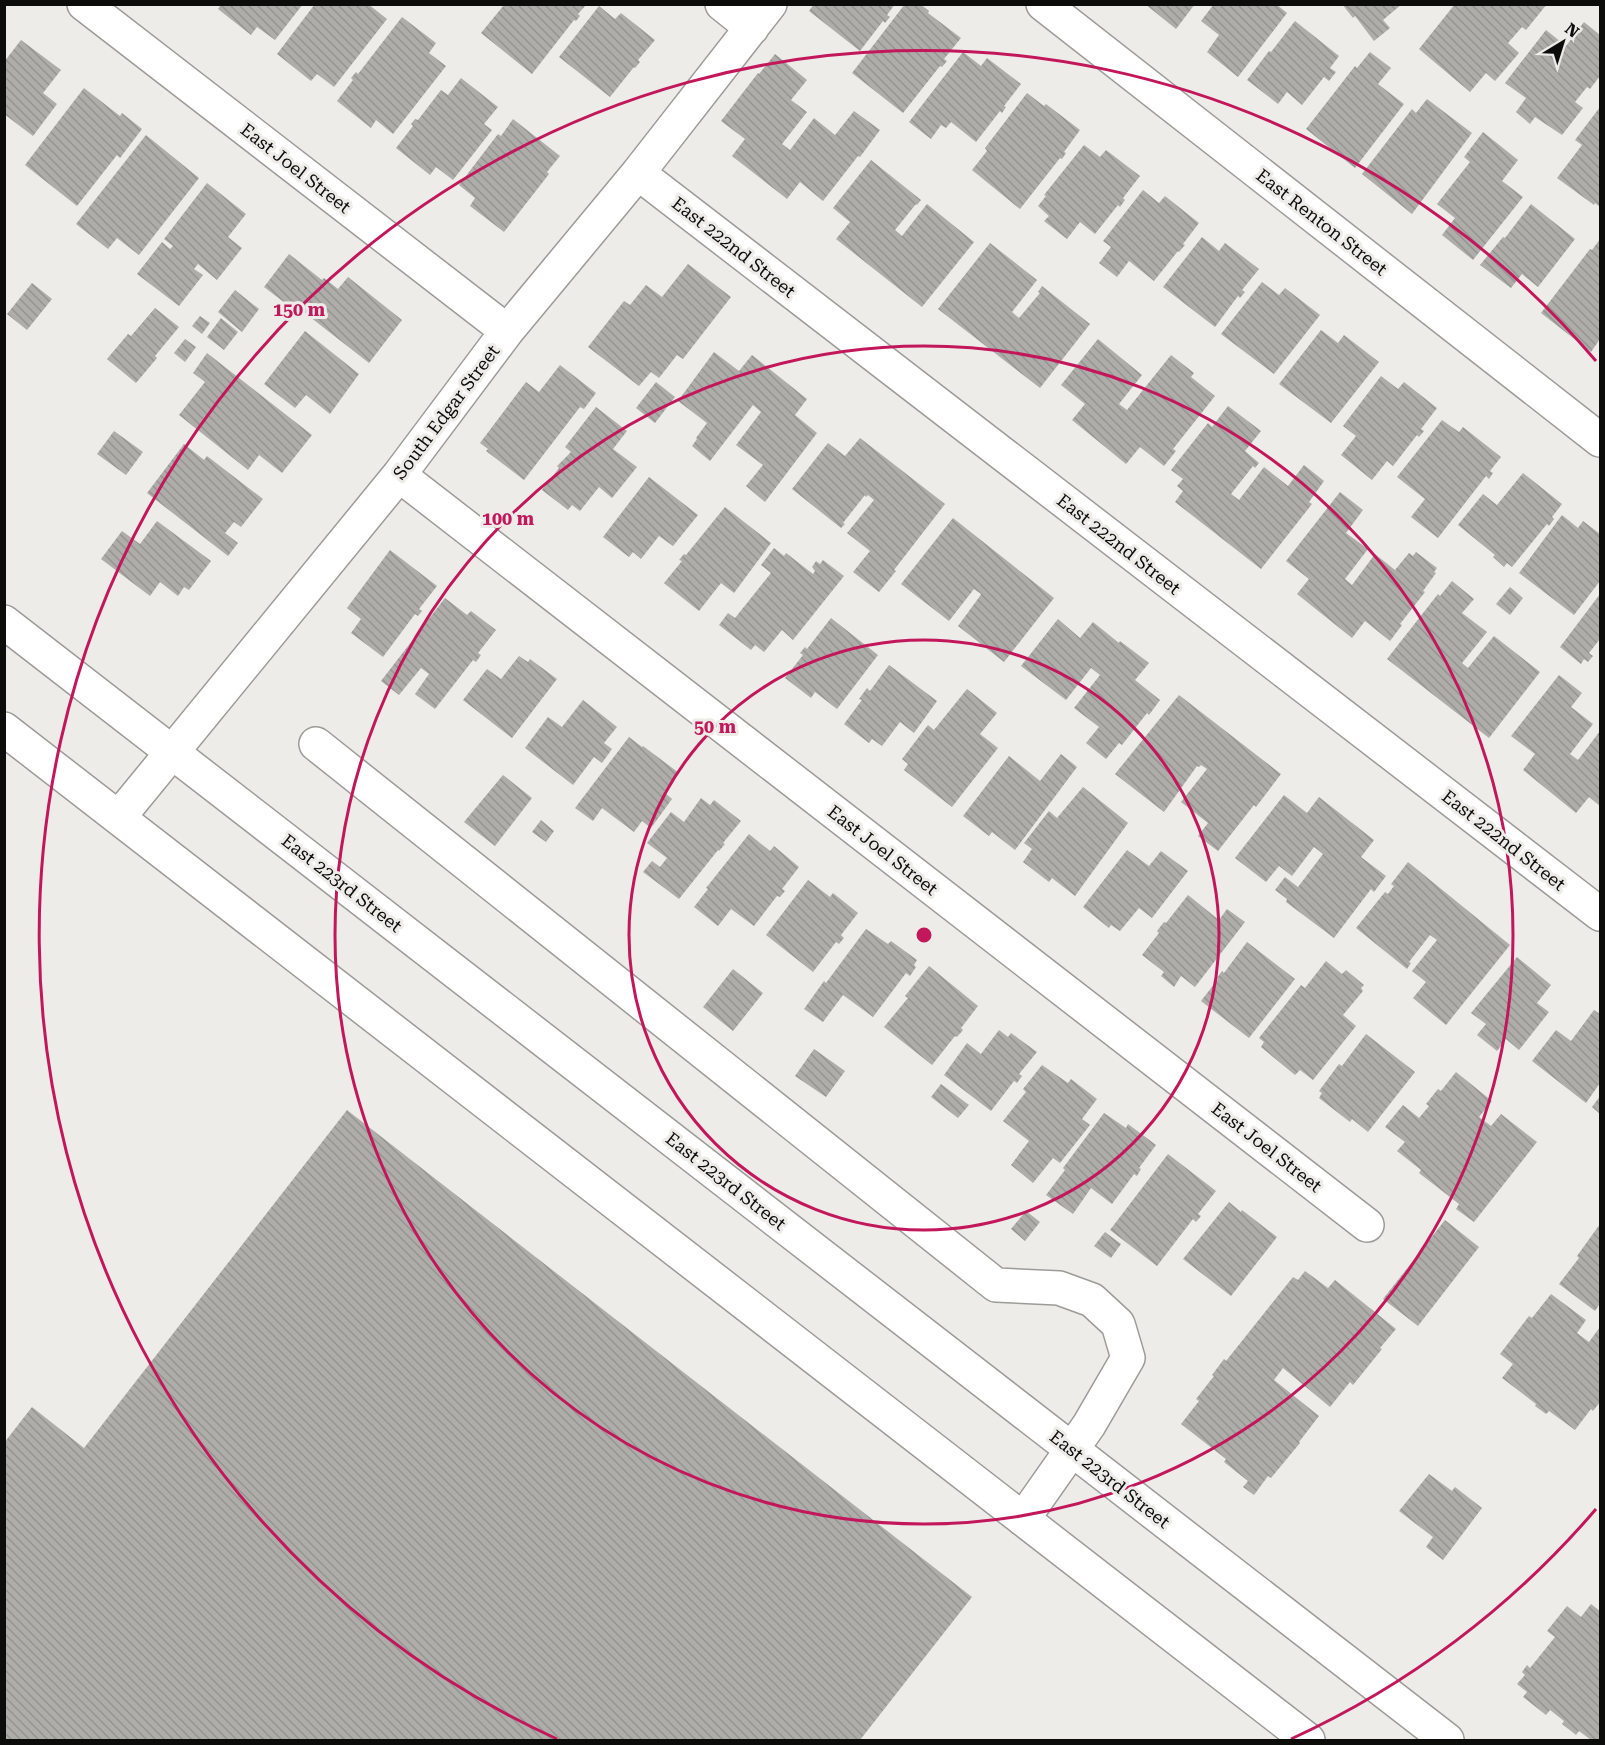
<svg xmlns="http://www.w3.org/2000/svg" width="1605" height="1745" viewBox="0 0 1605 1745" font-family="'Roboto Serif',serif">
  <defs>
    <pattern id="building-back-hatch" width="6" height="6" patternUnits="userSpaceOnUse" patternTransform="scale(1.5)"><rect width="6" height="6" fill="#aeada9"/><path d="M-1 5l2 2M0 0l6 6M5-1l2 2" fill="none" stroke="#949490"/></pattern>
  </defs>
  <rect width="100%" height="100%" fill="#edece8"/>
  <!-- building -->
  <path fill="url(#building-back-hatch)" d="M221,4H303L275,40L257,27L251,35L218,9Z
    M315,4H368L387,19L334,87L317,74L311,81L277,54Z
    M814,4H895L887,15L890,17L885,23L883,21L860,51L809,11Z
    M905,4H920L929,11L928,13L961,38L944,59L947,61L942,67L940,66L903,113L852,73Z
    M1145,4H1195L1176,29Z
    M1214,4H1276L1287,13L1238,77L1207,52L1219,35L1201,21Z
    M1342,4H1402L1383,20L1390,28L1374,41L1355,16L1353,18Z
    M1455,4H1547L1526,30L1522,27L1508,43L1519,53L1495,81L1486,73L1470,92L1419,49Z
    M504,5H586L578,14L580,16L576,21L574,20L532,74L481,33Z
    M599,6L615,19L621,13L655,40L638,60L640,62L635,68L634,67L610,97L559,57Z
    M402,17L436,43L429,53L446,66L393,134L376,120L371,128L337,101L353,80L351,78L356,72L358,74Z
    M1295,21L1339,56L1330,68L1336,72L1329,81L1324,77L1302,105L1287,92L1278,104L1247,80L1269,51L1271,52Z
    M1584,22L1600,35V76L1590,89L1587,87L1575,102L1583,108L1562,135L1535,117L1530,124L1516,112L1526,98L1505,83L1546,30L1566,46Z
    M21,40L61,70L43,93L57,104L33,136L4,114V62Z
    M963,52L981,66L987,58L1021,84L1004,106L1006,107L1002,113L1000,111L976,142L951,122L946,128L941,125L931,139L909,122Z
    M1370,52L1391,68L1378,84L1404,104L1355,168L1306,129L1355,66L1357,68Z
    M775,54L807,80L791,100L807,112L782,144L790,150L814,118L835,135L854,111L880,130L860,157L858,156L823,201L800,182L787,199L732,156L745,139L721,121L758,73L759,74Z
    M461,78L498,107L484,124L492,130L453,180L436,167L430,175L396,148L413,126L411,124L415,119L418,120L441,90L448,95Z
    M84,88L120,116L122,113L142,129L120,158L117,155L77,206L25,165Z
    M1027,93L1044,106L1046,104L1080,130L1064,152L1066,153L1062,159L1060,158L1020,209L972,170L987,151L985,148Z
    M1427,99L1472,133L1412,214L1362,174L1412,109L1416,113Z
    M1600,107V207L1595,203L1594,205L1557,178L1582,145L1575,140Z
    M513,119L560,156L547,172L549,174L504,232L470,206L475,198L459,185L498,134L501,136Z
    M1483,132L1518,160L1502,181L1523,197L1473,260L1442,235L1455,218L1437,204L1470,162L1464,157Z
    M146,135L199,178L139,255L117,238L108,249L76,224Z
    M1084,145L1100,157L1106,150L1140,176L1123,198L1125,200L1120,207L1118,205L1095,234L1080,222L1067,239L1044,221L1049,216L1038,206L1046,196L1044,195Z
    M871,160L921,200L917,205L916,204L895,230L902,236L927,204L974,242L922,307L836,239L850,222L833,208Z
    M207,183L246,214L228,237L242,248L217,280L198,264L194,269L203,275L179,306L137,274L162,242L170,249L173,246L164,239Z
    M1143,190L1159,203L1165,196L1199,223L1183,244L1185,245L1179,252L1178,251L1154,281L1129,261L1117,277L1099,263L1111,247L1103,241Z
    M1531,204L1575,239L1538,287L1522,274L1511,288L1480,265L1503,237L1505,238Z
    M1202,237L1219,251L1225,243L1259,269L1242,290L1245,292L1240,298L1238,296L1215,327L1163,287Z
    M1600,239V339L1591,352L1541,313L1590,249L1592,250Z
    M990,243L1037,280L1012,312L1019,318L1040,293L1038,292L1042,286L1090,324L1040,388L938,309Z
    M289,254L322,280L324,278L338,289L348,277L402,320L369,363L301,310L298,313L264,287Z
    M688,264L731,297L683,359L677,355L659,378L651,372L639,386L588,347L624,301L630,305L646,285L662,297Z
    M1262,282L1279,295L1285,288L1320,315L1274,374L1221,334Z
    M32,283L52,299L27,330L7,314Z
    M235,290L259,309L242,332L218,312Z
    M155,308L179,327L155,356L157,358L136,383L107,359L128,334L131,336Z
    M200,316L210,323L202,334L192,326Z
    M221,318L238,332L224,350L207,337Z
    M1321,330L1338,343L1344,335L1379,362L1331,423L1279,384Z
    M305,331L359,374L330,414L306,395L295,408L264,384Z
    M185,339L196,347L185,362L174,353Z
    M1098,339L1142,375L1119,404L1127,410L1171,355L1194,373L1191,377L1215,396L1173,449L1176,451L1164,466L1140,447L1126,464L1072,420L1085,404L1061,385Z
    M714,352L739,371L752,355L807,399L795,415L817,433L765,502L746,486L763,465L736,445L761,412L753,405L710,461L692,446L697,439L696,438L707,423L678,401Z
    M207,353L312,435L282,473L259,455L248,470L179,415L205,382L193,373Z
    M560,365L596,393L584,409L580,407L524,480L486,451L488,449L480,443L526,382L539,392Z
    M1381,376L1398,389L1404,382L1437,408L1421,429L1424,431L1419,437L1417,435L1393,466L1387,461L1372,480L1341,455L1356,436L1343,426Z
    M656,382L675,397L655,423L636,408Z
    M1228,406L1261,431L1245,451L1259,463L1255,468L1253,466L1231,494L1239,500L1264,467L1288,486L1304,465L1324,481L1309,502L1312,504L1261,569L1175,502L1183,491L1177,486L1183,479L1171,470L1208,423L1212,427Z
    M596,407L627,431L613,449L637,467L612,498L599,487L580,511L572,505L568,510L542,490L559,468L557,466L571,452L565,447Z
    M1442,420L1459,432L1463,427L1501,457L1490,471L1493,473L1489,479L1486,476L1438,538L1411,517L1425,499L1397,477Z
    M114,431L143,452L126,475L97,454Z
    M860,438L945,504L894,570L896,571L879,592L853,572L870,551L847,533L874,500L868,495L866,497L865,495L843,523L845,524L841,528L792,489L828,443L845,456Z
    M184,444L204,460L207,456L263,499L241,527L234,522L225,533L238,543L228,556L147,493Z
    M1523,473L1562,504L1552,517L1554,519L1549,526L1547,524L1512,567L1507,563L1504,567L1493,557L1495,555L1458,525L1483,494L1497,505Z
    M649,477L698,515L673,546L659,536L641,559L633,552L629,557L603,537Z
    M1340,492L1363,510L1346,533L1368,549L1345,579L1352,585L1375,554L1395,570L1409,553L1413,556L1416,552L1437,568L1434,572L1436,573L1423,591L1425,592L1400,624L1402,625L1390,641L1365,621L1352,638L1297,594L1309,579L1286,561Z
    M725,507L771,543L734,593L721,583L699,611L664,583L682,561L679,560L684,554L686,555Z
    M1562,515L1578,528L1583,521L1600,534V581L1574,615L1519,573Z
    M953,518L1054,598L1004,662L958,626L980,596L981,594L974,589L949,621L901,584Z
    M157,521L211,561L189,590L184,587L178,596L160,582L150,596L101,559L122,531L140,544Z
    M774,548L784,556L786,553L813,574L815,571L812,567L816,561L820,564L823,560L844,576L793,640L782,630L764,652L755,645L751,650L719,625L728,613L735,618L771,573L761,565Z
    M390,550L437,586L419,609L422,611L418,616L415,614L383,657L351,633L361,619L347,608Z
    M1452,581L1474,599L1462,613L1487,632L1462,663L1468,668L1494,636L1540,672L1489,738L1387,659L1438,594L1440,596Z
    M1510,587L1523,598L1510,615L1496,604Z
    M1600,594V639L1589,653L1593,656L1588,662L1584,659L1581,664L1560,647Z
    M445,598L467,615L471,611L496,630L478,653L481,655L476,662L473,660L435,709L415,694L429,674L421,668L399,695L381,681Z
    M831,618L878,655L837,709L815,692L811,698L785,678L803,655L800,653L805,647L807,649Z
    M1058,619L1080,638L1093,622L1119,643L1120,641L1149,663L1135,680L1160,700L1149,715L1147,713L1122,745L1119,743L1106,759L1086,743L1099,727L1074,708L1100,675L1091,668L1066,700L1021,666Z
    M519,656L528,662L530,659L557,679L512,738L463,700L487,669L501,679Z
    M889,665L937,701L914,733L900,722L882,746L872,739L869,743L844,724L862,700L859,699L867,688L870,691Z
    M1559,675L1582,693L1571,707L1593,724L1570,754L1578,760L1600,731V806L1589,797L1576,813L1523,770L1535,754L1511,736Z
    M967,689L997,713L980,734L998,748L952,807L904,770L908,764L902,759L928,725L934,730Z
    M1179,695L1281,774L1256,807L1254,805L1218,851L1198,836L1208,823L1181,802L1207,769L1201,765L1199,767L1197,766L1164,812L1115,774Z
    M583,700L617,727L604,743L612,749L602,763L594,757L573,785L525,748L548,717L562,727Z
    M629,737L642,747L643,746L679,773L664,792L672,799L651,828L642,821L634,832L602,808L593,821L575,808Z
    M1061,754L1077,767L1015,850L992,832L989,836L963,816L1009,756L1040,781Z
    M503,775L532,798L495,846L464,822Z
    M1083,787L1128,823L1075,896L1052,878L1049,882L1023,862L1032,849L1024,843L1049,811L1057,818Z
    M1284,795L1307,813L1319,797L1374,840L1361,857L1386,876L1374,892L1371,889L1334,938L1286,902L1287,899L1275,890L1285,877L1298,887L1323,854L1314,847L1292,876L1279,866L1266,882L1235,858Z
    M701,798L710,805L714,800L741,821L723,843L725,844L719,851L718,850L679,899L643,872L652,861L660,867L667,858L647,843L671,812L684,822Z
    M541,820L554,831L546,842L532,832Z
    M749,834L770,851L774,846L799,867L782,889L785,891L780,897L777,896L754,926L731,909L718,926L694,907L708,889L706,888Z
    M1127,850L1149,866L1161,851L1188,871L1152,918L1139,908L1120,931L1111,925L1109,928L1083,907Z
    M1408,862L1510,945L1446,1025L1413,998L1426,982L1412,971L1437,940L1430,935L1409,962L1411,963L1407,969L1356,928L1385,892L1388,894L1394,886L1391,884Z
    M808,880L830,897L833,893L858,913L841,935L844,938L839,944L836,942L813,972L766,935Z
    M1188,895L1219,920L1227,909L1245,922L1195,987L1181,976L1174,987L1161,976L1164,972L1142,955L1159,933L1157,931L1164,922L1166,923Z
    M866,929L888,944L891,941L917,960L914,965L916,967L910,976L906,973L873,1017L843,995L823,1022L804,1009L824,981L826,983Z
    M1247,942L1295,979L1249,1038L1201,1001L1218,979L1217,978L1222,971L1224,973Z
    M1517,957L1551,985L1537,1003L1549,1012L1519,1050L1506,1039L1497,1051L1477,1035L1486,1024L1471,1013Z
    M1326,961L1342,974L1346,970L1364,985L1361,988L1363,991L1343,1015L1356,1026L1313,1080L1300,1070L1295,1075L1261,1047L1264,1042L1259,1038L1301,985L1305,988Z
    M929,966L978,1006L961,1028L963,1030L957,1037L955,1036L932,1065L884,1027L908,998L905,996Z
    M733,969L763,993L733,1031L703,1007Z
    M1594,1010L1600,1014V1083L1586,1103L1532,1061L1556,1030L1571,1041Z
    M999,1030L1008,1037L1011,1033L1037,1052L1019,1074L1022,1076L1017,1083L1014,1081L991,1111L944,1075L967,1043L981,1054Z
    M1366,1034L1415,1072L1368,1132L1352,1119L1350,1122L1319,1098L1322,1093L1319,1091L1339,1064L1342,1066Z
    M814,1049L845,1071L826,1097L795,1076Z
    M1042,1065L1068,1083L1071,1079L1097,1099L1082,1119L1090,1125L1060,1163L1053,1158L1033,1183L1011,1165L1029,1141L1003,1121L1026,1092L1023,1089Z
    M1456,1072L1492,1101L1479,1117L1491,1126L1501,1114L1537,1142L1474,1222L1456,1209L1459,1204L1419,1173L1421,1170L1397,1151L1405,1142L1385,1127L1403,1105L1419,1118L1429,1106L1426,1104L1438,1089L1441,1091Z
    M941,1084L969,1105L958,1118L931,1097Z
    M1600,1096V1114L1592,1107Z
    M347,1110L972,1597L860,1740H4V1443L32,1407L84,1448Z
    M1104,1113L1126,1128L1128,1124L1156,1145L1139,1168L1141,1169L1137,1176L1134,1174L1112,1204L1091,1188L1073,1214L1046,1195L1065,1170L1063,1168Z
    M1168,1154L1216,1191L1198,1214L1201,1216L1196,1222L1193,1219L1157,1266L1110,1230Z
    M1229,1202L1241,1212L1242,1210L1277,1237L1231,1296L1183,1259Z
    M1026,1211L1040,1222L1025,1241L1011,1229Z
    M1445,1220L1479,1247L1418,1326L1383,1299Z
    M1600,1224V1306L1599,1305L1595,1311L1559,1284L1579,1258L1577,1256Z
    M1105,1232L1121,1244L1111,1258L1094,1246Z
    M1305,1271L1328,1288L1335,1280L1396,1329L1380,1348L1382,1349L1353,1385L1350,1382L1330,1407L1283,1368L1274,1380L1319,1416L1299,1442L1300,1443L1271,1478L1268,1476L1254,1495L1243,1487L1248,1481L1224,1462L1226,1459L1181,1424L1199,1401L1196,1399L1214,1376L1212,1375L1224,1359L1226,1361L1293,1277L1298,1280Z
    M1551,1294L1586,1320L1577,1333L1589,1342L1600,1327V1402L1593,1411L1591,1409L1575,1430L1549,1411L1546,1414L1535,1406L1536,1404L1502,1378L1513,1364L1500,1354L1529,1316L1532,1318Z
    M1429,1474L1452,1491L1455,1487L1482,1508L1443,1560L1426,1547L1433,1537L1399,1511Z
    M1591,1604L1600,1611V1740H1591L1579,1731L1576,1735L1562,1724L1564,1721L1550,1710L1546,1715L1523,1697L1527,1692L1517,1684L1525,1675L1522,1672L1527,1665L1530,1668L1555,1637L1547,1631L1567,1606L1581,1617Z"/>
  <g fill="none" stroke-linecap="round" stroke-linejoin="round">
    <!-- minor casing -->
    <g stroke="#9c9b98" stroke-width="36">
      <path id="minor" d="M84,4L507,331
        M722,4L752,28
        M1043,4L1600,440
        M638,173L1600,914
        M399,475L1367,1225
        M316,744L996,1285L1059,1288L1092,1300L1118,1324L1128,1358L1089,1425L1023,1519
        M119,817L399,475L507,331L638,173L770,4"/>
    </g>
    <!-- major casing -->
    <g stroke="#9c9b98" stroke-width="36">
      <path id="major" d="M4,622L1447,1740
        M4,729L1308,1740"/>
    </g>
    <!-- minor -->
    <use href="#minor" stroke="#fff" stroke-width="33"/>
    <!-- major -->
    <use href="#major" stroke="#fff" stroke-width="33"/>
  </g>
  <!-- distance rings -->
  <g fill="none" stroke="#c2185b" stroke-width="3">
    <circle cx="924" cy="935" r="295"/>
    <circle cx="924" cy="935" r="589"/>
    <path d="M1596 1509A884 884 0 0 1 1291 1739M557 1739A884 884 0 1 1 1596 361"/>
  </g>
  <g text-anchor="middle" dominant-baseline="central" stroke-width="6" stroke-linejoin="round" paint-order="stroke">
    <!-- street labels -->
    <g font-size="18" fill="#0c0c0b" stroke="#edece8">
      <text transform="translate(296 168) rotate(38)">East Joel Street</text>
      <text transform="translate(1322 222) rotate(38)">East Renton Street</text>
      <text transform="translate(734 247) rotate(38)">East 222nd Street</text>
      <text transform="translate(446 412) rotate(-53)">South Edgar Street</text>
      <text transform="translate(1119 544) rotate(38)">East 222nd Street</text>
      <text transform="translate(1504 840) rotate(38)">East 222nd Street</text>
      <text transform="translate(883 850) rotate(38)">East Joel Street</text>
      <text transform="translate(342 883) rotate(38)">East 223rd Street</text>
      <text transform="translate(1267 1147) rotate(38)">East Joel Street</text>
      <text transform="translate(726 1181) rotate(38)">East 223rd Street</text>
      <text transform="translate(1110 1479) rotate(38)">East 223rd Street</text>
    </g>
  </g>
  <circle cx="924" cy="935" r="9" fill="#c2185b" stroke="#edece8" stroke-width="3"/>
  <g font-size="18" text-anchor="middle" font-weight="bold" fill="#c2185b" stroke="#edece8" stroke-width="6" stroke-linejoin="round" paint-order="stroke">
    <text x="299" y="316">150 m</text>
    <text x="508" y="525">100 m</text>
    <text x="715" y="733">50 m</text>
  </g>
  <!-- border -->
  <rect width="1605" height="1745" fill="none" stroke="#0c0c0b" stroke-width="12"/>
  <!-- north arrow -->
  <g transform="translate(1563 42) rotate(38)" stroke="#edece8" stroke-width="4.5" paint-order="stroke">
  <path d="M0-4.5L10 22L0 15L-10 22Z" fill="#0c0c0b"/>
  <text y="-9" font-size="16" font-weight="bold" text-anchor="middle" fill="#0c0c0b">N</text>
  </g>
</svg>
